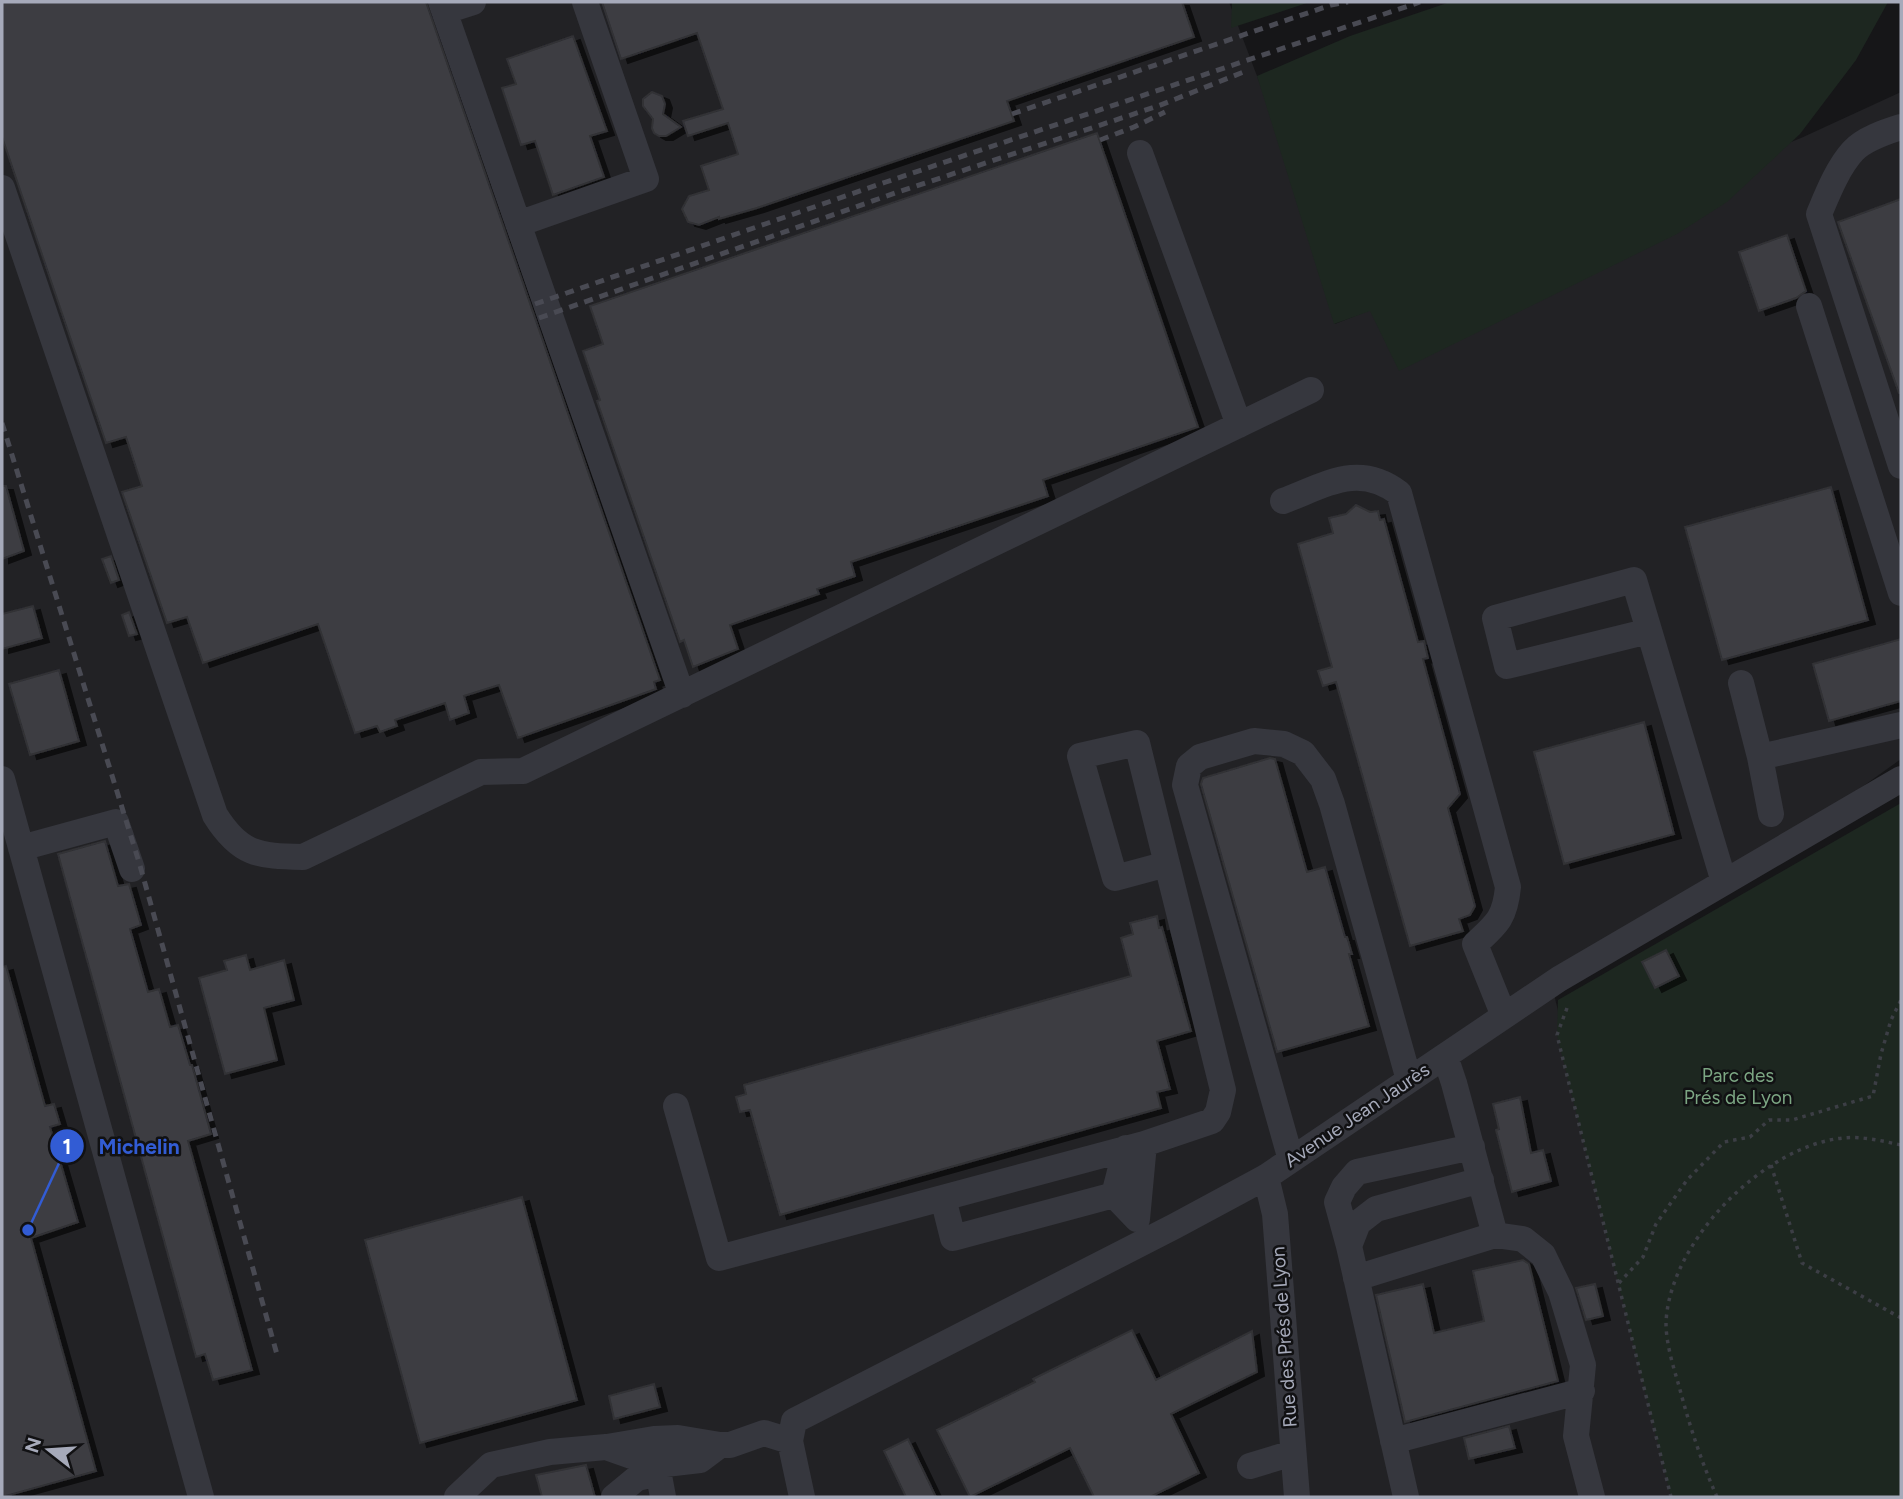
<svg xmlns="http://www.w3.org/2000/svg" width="1903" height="1499" viewBox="0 0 1903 1499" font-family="Figtree,sans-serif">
  <defs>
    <filter id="shadow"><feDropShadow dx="7" dy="4" stdDeviation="0" flood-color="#0009"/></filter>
  </defs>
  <rect width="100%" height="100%" fill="#161618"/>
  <!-- built -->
  <path fill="#222225" d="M2,2H1229L1268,105L1335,324L1801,138L1901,92V759L1816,820L1552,986L1676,1497H2Z"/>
  <!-- green -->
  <path fill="#1d2720" d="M1232,2H1310L1231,28Z
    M1450,2H1888L1856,60L1800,134L1727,202L1677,234L1399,371L1370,311L1334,324L1257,76L1350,36Z
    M1901,803V1497H1671L1557,1035L1558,1000Z"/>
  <!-- building -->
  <path fill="#3d3e43" stroke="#303034" stroke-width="2" filter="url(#shadow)" d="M2,2H426L660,680L654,682L656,689L518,738L499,685L464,696L469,713L450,720L445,703L395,720L397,726L380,732L377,726L355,733L318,624L203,663L187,617L167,623L122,492L142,486L126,437L106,443L2,137Z
    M602,2H1182L1194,37L1007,101L1014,121L757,208L719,219V217L699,225L688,222L682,209L689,196L709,190L701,166L738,154L728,123L688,136L683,121L723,109L697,33L621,59Z
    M573,36L607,131L590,136L604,177L553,195L535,141L521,145L502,88L516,84L507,59Z
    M652,92L662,96L665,104L663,114L681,127L666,136H659L654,133L652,128L653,119L643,106V99Z
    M1097,133L1198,427L1043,480L1048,496L851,562L855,576L817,589L819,594L730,625L738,649L693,667L684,640L680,642L597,401L600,400L583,351L603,344L590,306Z
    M1901,199V393H1899L1838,222Z
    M1787,235L1806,291L1796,298L1759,311L1739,252Z
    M2,486H6L24,551L2,559Z
    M1831,487L1868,620L1722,660L1685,527Z
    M1356,505L1370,512L1378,511L1380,520L1384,519L1418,642L1424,641L1428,658L1423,659L1460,794L1448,808L1475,906L1470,915L1459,919L1463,931L1410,946L1336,682L1323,686L1318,671L1332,667L1298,544L1333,533L1329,518L1346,514Z
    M111,556L119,580L111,583L102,559Z
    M33,606L42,638L2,649V614Z
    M129,612L137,634L129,636L122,615Z
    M1901,639V701L1829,721L1813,664Z
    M59,670L79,741L30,755L9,684Z
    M1644,722L1674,834L1564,864L1534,752Z
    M1270,758L1275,759L1307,872L1325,867L1345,937H1347L1352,954H1349L1369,1026L1277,1052L1201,784L1203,778Z
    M105,841L118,886L129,884L141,925L130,929L148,992L159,989L170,1027L178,1025L190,1065H192L211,1134L188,1141L252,1370L213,1380L205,1354L196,1357L58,854Z
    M1157,916L1159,928L1162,927L1191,1031L1157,1041L1170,1089L1157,1092L1161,1108L780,1215L750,1110L740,1112L736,1097L746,1094L744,1085L1131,976L1121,938L1133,934L1130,923Z
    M1666,950L1679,976L1655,988L1642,962Z
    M246,955L250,970L284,960L294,1000L264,1008L277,1060L225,1074L199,978L227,970L224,961Z
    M6,966L45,1106L54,1104L60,1124L50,1127L78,1222L31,1238L96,1471L2,1497V967Z
    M1520,1097L1531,1153L1543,1150L1551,1181L1512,1192L1496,1130L1499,1129L1493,1104Z
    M522,1197L577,1400L420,1443L365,1240Z
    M1523,1260L1529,1264L1558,1381L1405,1422L1376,1295L1423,1284L1434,1333L1484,1321L1473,1271Z
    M1595,1284L1603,1316L1586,1320L1576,1288Z
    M1132,1330L1156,1380L1252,1331L1257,1372L1171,1414L1199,1473L1150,1497H1094L1070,1448L970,1497L937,1430L1035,1382L1033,1379Z
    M654,1384L660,1407L614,1419L609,1396Z
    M1509,1426L1515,1448L1469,1459L1464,1438Z
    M908,1439L936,1497H906L884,1451Z
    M586,1465L595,1497H542L536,1475Z"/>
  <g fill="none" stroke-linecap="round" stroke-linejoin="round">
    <!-- path -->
    <path stroke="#3c3e45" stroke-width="3.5" stroke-dasharray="3.5 5" stroke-linecap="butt" d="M1567,1008L1557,1035L1671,1497
      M1771,1165L1802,1263L1901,1318
      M1619,1283L1643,1257L1656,1224L1687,1180L1724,1142L1750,1137L1769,1120H1792L1873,1096L1881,1054L1891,1020L1901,1000
      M1717,1497C1701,1461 1689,1424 1679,1386C1673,1366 1666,1343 1666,1323C1669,1242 1763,1146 1843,1138C1863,1136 1882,1141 1901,1145"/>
    <!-- minor -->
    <path stroke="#36373e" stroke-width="26" d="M441,2L682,695
      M445,11L473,2
      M1901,127C1885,132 1864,139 1853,151C1838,167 1827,195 1819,214L1901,466
      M1140,153L1239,425
      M2,188L215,815C240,855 258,856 303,857L481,772L523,771L1311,390
      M518,224L646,179L585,2
      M1809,306L1901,593
      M1283,501C1326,485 1358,462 1399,493L1508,887C1505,918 1497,924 1475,944L1504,1016
      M1649,631L1507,666L1495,618L1634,580L1724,882
      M1741,683L1760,757L1901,725
      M1760,757L1771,814
      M2,779L201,1497
      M21,848L116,822L132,869
      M1445,1056L1454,1083L1495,1235L1523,1239L1543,1255L1561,1292L1583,1365L1576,1436L1592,1497
      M676,1106L719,1258L1144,1144L1212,1121L1218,1112L1223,1090L1137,743L1080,756L1115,878L1167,864
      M1291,1160L1185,785L1189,766L1200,757L1254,741L1284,744L1303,753L1323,779L1332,804L1409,1080
      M1266,1177L1275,1214L1297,1497
      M1114,1195L1137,1219L1144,1144
      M943,1198L953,1238L1114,1195L1126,1148
      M1349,1246L1337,1202L1344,1187L1357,1172L1472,1147
      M1356,1278L1495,1235
      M1393,1441L1582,1391
      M607,1447L654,1439L678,1438L720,1445
      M657,1465L663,1497
      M1250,1466L1293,1453
      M457,1497L491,1465L550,1452L606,1447L657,1465L700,1460L720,1445H730L764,1433L790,1441
      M614,1497L637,1478L659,1473
      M802,1497L790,1441L794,1421L1175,1226L1266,1177L1559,979L1901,779
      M1406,1497L1349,1246L1358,1223L1376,1209L1481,1180"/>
    <!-- rail -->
    <path stroke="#494a53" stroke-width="5" stroke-dasharray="9 7" stroke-linecap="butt" d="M1012,114L1331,5L1348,2
      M1100,140L1134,127L1165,112
      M535,304L886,182L1420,2
      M539,318L901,191L1158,106L1246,71
      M2,423L139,862L278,1358"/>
  </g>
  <g text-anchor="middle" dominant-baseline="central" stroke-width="5" stroke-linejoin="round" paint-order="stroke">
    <!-- park labels -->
    <g font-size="19" fill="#7ca683" stroke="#111113">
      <text x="1738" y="1075">Parc des<tspan x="1738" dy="22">Prés de Lyon</tspan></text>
    </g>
    <!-- street labels -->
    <g font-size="19" fill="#a6aaba" stroke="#111113">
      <text transform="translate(1357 1115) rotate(-34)">Avenue Jean Jaurès</text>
      <text transform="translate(1284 1337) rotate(-94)">Rue des Prés de Lyon</text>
    </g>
  </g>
  <!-- callouts -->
  <path fill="none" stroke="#325cd4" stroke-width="2.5" d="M28 1230L67 1146"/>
  <g fill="#325cd4" stroke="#111113" stroke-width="2.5">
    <circle cx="28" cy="1230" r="7"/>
    <circle cx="67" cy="1146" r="18"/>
  </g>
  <g font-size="21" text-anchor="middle" font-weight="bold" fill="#fff">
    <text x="67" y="1154">1</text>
  </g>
  <g font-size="21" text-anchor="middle" font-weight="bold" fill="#325cd4" stroke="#111113" stroke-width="5" stroke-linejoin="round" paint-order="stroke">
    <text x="139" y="1154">Michelin</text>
  </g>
  <!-- border -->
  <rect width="1903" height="1499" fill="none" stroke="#a6aaba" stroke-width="7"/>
  <!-- north arrow -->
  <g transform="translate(49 1450) rotate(287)" stroke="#111113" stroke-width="5" paint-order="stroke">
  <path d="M0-5L12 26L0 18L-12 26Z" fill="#a6aaba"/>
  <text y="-10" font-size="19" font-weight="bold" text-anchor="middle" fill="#a6aaba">N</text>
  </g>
</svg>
